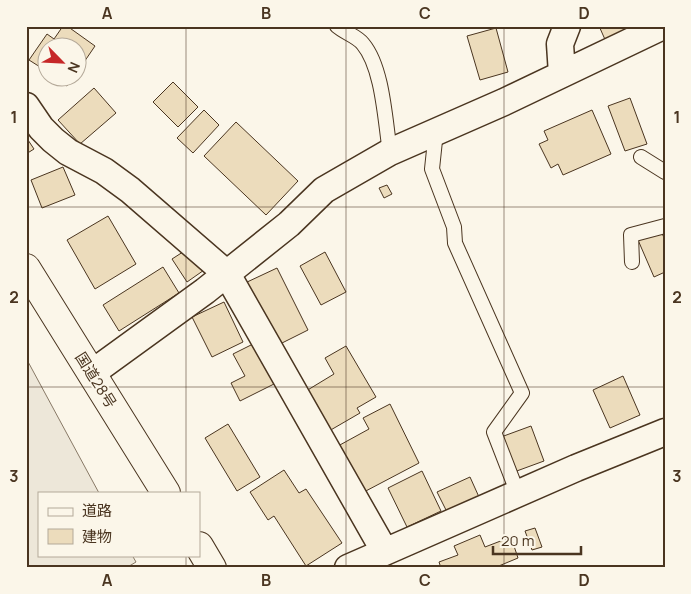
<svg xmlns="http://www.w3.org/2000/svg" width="691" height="594" viewBox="0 0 691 594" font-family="Manrope,'Noto Sans JP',sans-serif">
  <rect width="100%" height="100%" fill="#fbf6e9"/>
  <!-- parking -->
  <path fill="#ede7d9" stroke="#887966" d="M26,358L99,493H39V555H132L136,562L126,568H26Z"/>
  <!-- building -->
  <path fill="#ecdcbc" stroke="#4a3520" d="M63,26H67L95,46L78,71V48H48V72L29,60L47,34L54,39Z
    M599,26H645L607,44Z
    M496,28L508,72L480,80L467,36Z
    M55,78H73L67,86Z
    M173,82L198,107L178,127L153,102Z
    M94,88L116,113L80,144L58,120Z
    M630,98L647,144L625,151L608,106Z
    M204,110L219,125L193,153L177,138Z
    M592,110L611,154L563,175L558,164L551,168L539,144L548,140L544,131Z
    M236,122L298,181L266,215L204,156Z
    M26,137L34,149L26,154Z
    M63,167L75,195L42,208L31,180Z
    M387,185L392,194L384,198L379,188Z
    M108,216L136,264L95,289L67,240Z
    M661,231L665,240V272L654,277L638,240Z
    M186,250L207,268L187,282L172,259Z
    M325,252L346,292L321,305L300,266Z
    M163,267L179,293L119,331L103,305Z
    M277,268L308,330L276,346L245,283Z
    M224,302L243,342L212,357L192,317Z
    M253,344L274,384L240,401L231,383L245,376L233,354Z
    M346,346L376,397L357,408L360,413L329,431L306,391L334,374L325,358Z
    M623,376L640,415L610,428L593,390Z
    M390,404L419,463L362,493L338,446L369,429L363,418Z
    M228,424L260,477L237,491L205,438Z
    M531,426L544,461L514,472L501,437Z
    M284,470L299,493L306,489L342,543L306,566L274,516L268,520L250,492Z
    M422,471L441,511L407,527L388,488Z
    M470,477L479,497L447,512L437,492Z
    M535,528L542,547L532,550L525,531Z
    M480,535L485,547L511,537L518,558L494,568H441L439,562L458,555L454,546Z"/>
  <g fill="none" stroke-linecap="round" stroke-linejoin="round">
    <!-- service casing -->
    <g stroke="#4a3520" stroke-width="16">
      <path id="service" d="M337,26C345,33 357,36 363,44C383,68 385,121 390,152
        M436,131L432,169L454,227L455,243L522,393L494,432L518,494
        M641,157L665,172
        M632,262L631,235L665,226"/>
    </g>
    <!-- minor casing -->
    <g stroke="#4a3520" stroke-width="29">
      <path id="minor" d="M562,74L560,44L567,26
        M26,106L41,128L53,140L68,152L104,171L130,190L227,274L385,552
        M92,373L205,291L289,224L324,190L390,152L504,102L663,26
        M348,568L576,468L665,432"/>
    </g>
    <!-- trunk casing -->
    <g stroke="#4a3520" stroke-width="30">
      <path id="trunk" d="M26,268L166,493
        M199,546L212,568"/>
    </g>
    <!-- service -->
    <use href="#service" stroke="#fbf6e9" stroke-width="14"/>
    <!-- minor -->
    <use href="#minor" stroke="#fbf6e9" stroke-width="26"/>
    <!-- trunk -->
    <use href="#trunk" stroke="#fbf6e9" stroke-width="28"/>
  </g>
  <!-- grid -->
  <path fill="none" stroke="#4a3520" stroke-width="1" stroke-opacity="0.55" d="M186,26V493M346,26V568M504,26V568M26,207H665M26,387H665M186,555V568"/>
  <g text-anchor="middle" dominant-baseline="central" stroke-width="4" stroke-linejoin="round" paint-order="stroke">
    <!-- street labels -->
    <g font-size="15" fill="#4a3520" stroke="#fbf6e9">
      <text transform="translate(96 380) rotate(58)">国道28号</text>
    </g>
  </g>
  <!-- border -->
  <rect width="691" height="594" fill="none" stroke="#fbf6e9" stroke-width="55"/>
  <!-- legend -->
  <rect x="38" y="492" width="162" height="65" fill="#fbf6e9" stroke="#b4a999"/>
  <rect x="48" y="508" width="25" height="8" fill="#fbf6e9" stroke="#b4a999"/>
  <text x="82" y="516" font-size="15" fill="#4a3520">道路</text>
  <rect x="48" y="529" width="25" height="15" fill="#ecdcbc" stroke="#b4a999"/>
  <text x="82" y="542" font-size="15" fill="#4a3520">建物</text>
  <!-- north arrow -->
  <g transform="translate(62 62) rotate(114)"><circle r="24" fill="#fbf6e9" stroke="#b4a999"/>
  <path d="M0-4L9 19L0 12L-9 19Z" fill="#c62828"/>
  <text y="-8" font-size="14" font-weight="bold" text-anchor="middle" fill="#4a3520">N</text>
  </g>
  <!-- scale -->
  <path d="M493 546v8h88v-8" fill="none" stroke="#4a3520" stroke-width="2.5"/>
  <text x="501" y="546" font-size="15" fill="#4a3520" stroke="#fbf6e9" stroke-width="4" paint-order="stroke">20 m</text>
  <rect x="28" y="28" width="636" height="538" fill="none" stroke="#4a3520" stroke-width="2"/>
  <g font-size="16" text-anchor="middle" font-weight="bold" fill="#4a3520">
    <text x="107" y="19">A</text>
    <text x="266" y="19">B</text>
    <text x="425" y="19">C</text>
    <text x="584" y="19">D</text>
    <text x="14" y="123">1</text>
    <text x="677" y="123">1</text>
    <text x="14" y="303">2</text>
    <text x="677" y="303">2</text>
    <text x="14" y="482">3</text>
    <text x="677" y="482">3</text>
    <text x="107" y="586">A</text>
    <text x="266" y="586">B</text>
    <text x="425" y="586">C</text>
    <text x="584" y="586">D</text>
  </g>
</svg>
